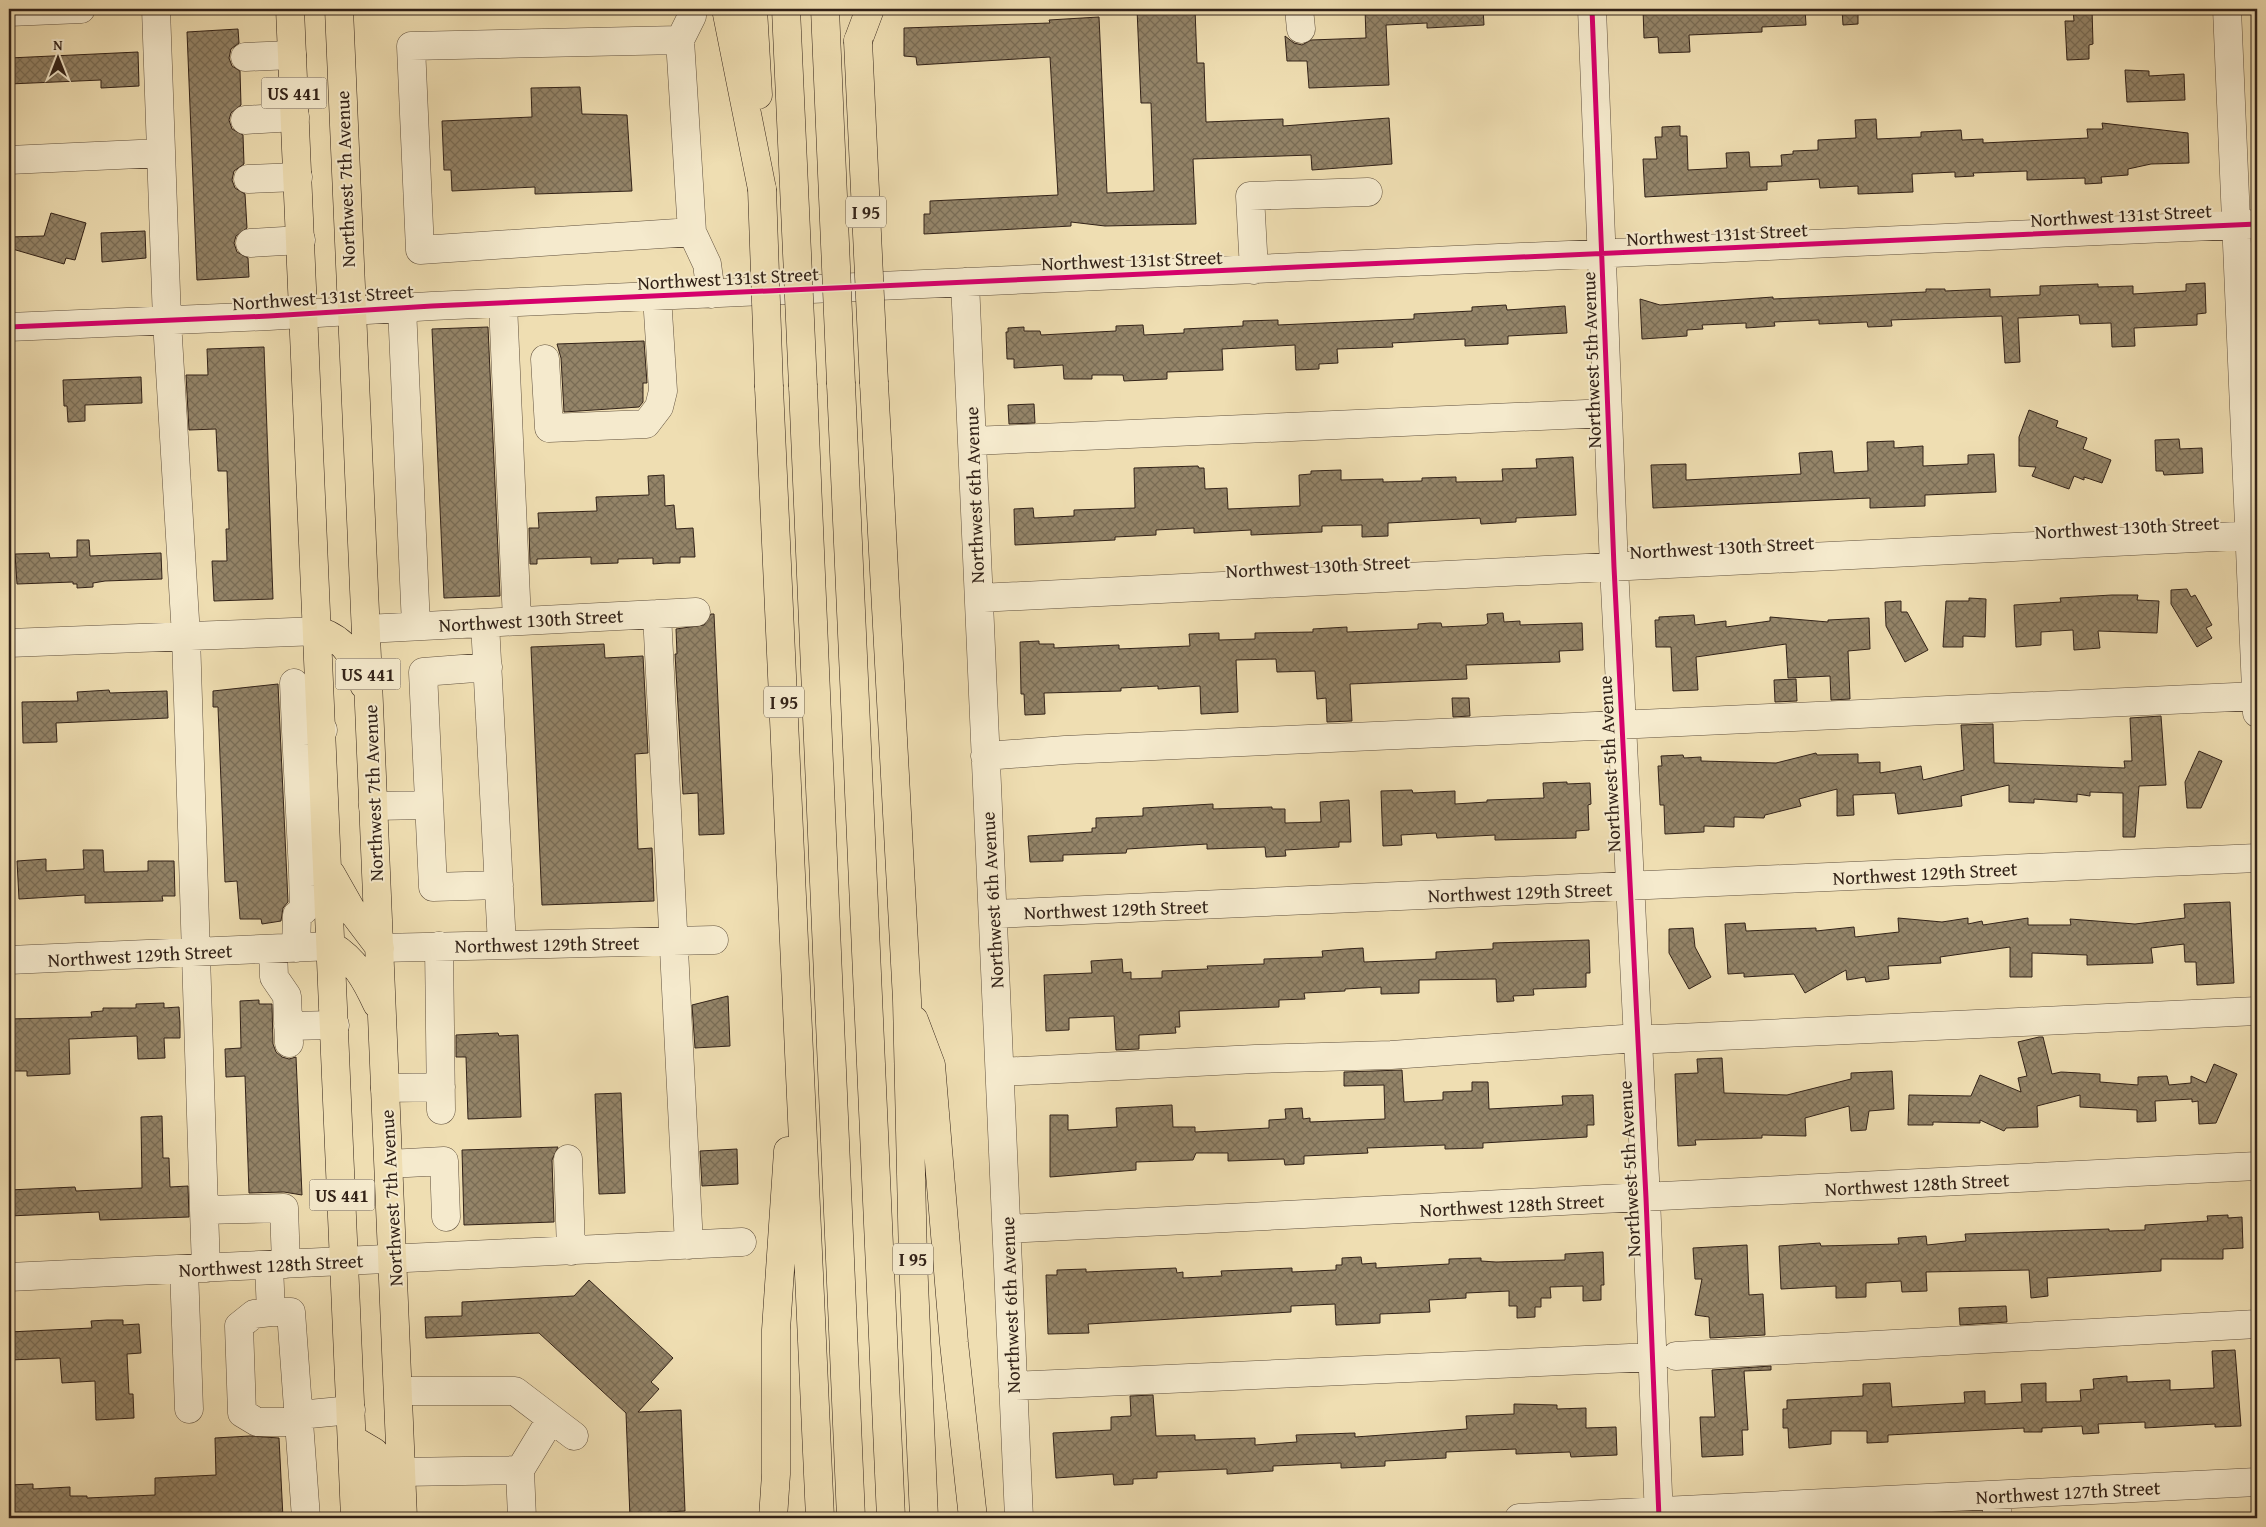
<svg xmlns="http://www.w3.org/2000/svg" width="2266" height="1527" viewBox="0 0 2266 1527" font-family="'Gentium Book Plus',serif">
  <defs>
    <pattern id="building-cross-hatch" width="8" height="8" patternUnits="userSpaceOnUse" patternTransform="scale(1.25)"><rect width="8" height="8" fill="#948468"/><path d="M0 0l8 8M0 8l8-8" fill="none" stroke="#796c55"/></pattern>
  </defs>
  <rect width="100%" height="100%" fill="#efdeb2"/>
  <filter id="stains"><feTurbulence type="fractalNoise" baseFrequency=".004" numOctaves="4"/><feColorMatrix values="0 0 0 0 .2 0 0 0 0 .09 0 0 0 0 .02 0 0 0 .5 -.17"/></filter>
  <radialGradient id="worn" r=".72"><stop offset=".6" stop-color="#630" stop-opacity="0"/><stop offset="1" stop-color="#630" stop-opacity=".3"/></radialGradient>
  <!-- building -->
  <path fill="url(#building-cross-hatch)" stroke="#322218" d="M1137,9H1195L1197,63H1204L1206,122L1283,119V126L1389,118L1392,164L1312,170L1311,155L1193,159L1196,224L1105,226L1071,222V226L924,234V214H930V201L1058,195L1050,57L917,65L916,57L904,56V28L1050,23L1049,20L1099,17L1107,193L1154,191L1151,103H1141Z
    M1365,9H1483L1484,25L1427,28V23L1386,25L1389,85L1309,88L1307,61H1287L1285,36L1294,43L1302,45L1311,40L1366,38Z
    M1643,9H1805L1806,25L1762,27V32L1689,35L1690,52L1659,53L1658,37L1644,38Z
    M1842,9H1858V24L1843,25Z
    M2073,9H2092L2093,44L2089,45V59L2067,60L2065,21H2074Z
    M238,29L239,43L231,49L229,58L232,66L240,71L241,105L231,113L229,120L232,129L243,135L244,164L234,171L232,180L235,188L245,194L247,228L236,236L234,243L237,252L248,258L249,277L197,280L187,32Z
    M138,52L139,86L101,88V80L9,84V58Z
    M2125,70L2149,71V76L2184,74L2185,100L2127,102Z
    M580,87L582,114L627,115L632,191L535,194V187L452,191L451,170H444L442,121L532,117L531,88Z
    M1876,119L1877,139L1921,137V132L1961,130L1962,140L1983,139V143L2088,138L2087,129H2103L2102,123L2188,133L2189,163L2151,164L2128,169V175L2101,177L2102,183L2085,184V178L2027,180V171L1973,173L1974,176L1955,177V172L1912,174L1913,192L1858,194V186L1820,188L1819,179L1767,182V190L1645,197L1643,159H1657L1655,137H1662V127L1680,126V136H1687L1688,170L1727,168L1726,153L1749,152L1750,167L1782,166L1781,155L1793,154V151L1818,150V140L1856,138L1855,120Z
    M51,213L86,223L75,260L66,258L64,264L9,248V237L44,236Z
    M145,231L146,258L102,262L101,233Z
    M2205,283L2206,313L2197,314V325L2134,328L2135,346L2112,347L2111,323L2080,324L2079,315L2018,318L2020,362L2005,363L2002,316L1891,320L1892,326L1868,327L1867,322L1819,324V320L1774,322L1775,326L1746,328V323L1702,325L1703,329L1687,330V336L1642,339L1640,299L1660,305L1773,297V299L1926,292V289H1945V291L1990,289V297L2040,295V286L2098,284V287L2133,286V294L2186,291V284Z
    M1506,305L1507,310L1565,306L1567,333L1508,336V344L1465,346V339L1392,343L1393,347L1337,349L1338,363L1319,364V369L1296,370L1295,345L1222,349L1223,370L1167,372V379L1124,381L1123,375H1092V379H1064L1063,365L1014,368V359H1007L1006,332H1008V328L1024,327V331H1040L1041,335L1116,331V326L1143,325L1144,335L1184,333V329L1243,326V321L1278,320V325L1414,319V314L1472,311V307Z
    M488,327L500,596L444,598L432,329Z
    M644,341L647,383H643V402L639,407L564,412L561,358L557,344Z
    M264,347L273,599L214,601L212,561H227L226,529H229L227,471H218L216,429L189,430L186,375H208L207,349Z
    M141,377L142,403L85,405V421L68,422L67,406H64L63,380Z
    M1034,404L1035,423L1009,424L1008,405Z
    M2029,410L2058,421L2056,427L2087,438L2083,449L2111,460L2102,483L2084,477V480L2074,476L2069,489L2032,476L2036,467L2019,466V437Z
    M2179,439L2180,449L2202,448L2203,473L2164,475L2163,471H2156L2155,440Z
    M1894,441V448L1923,446V466L1968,464V455L1994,454L1996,492L1925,495V506L1870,508V498L1653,508L1651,465L1686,464V480L1801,474L1799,453L1832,451L1834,473L1868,471L1867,442Z
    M1573,457L1576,515L1516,518V522L1481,524L1480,518L1388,523V536L1362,537V525L1322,526V532L1251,535V530L1194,533V528L1156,530V535L1115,537V540L1015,545L1014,509L1033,508L1034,518L1074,516V510L1135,508L1134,468L1198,466L1199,468H1204L1205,489L1227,488L1228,509L1300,506L1299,475L1311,474V471L1341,470V480L1383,479V482L1422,481V478L1456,477V482L1503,481L1502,469L1537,468L1536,459Z
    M664,475L665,506L674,505L676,529L693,528L695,557H680V563H666L653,564V558L618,559V563L591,564V557L537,559V564H530L529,528H539L538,513L597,511L596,497L649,495L648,476Z
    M77,540H89L90,556L161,553L162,579L105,581L93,583V587L77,588V584H73V582L17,584L15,554L49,553L50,558L77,557Z
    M2187,589L2191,597L2195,595L2212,625L2206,628L2212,638L2197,647L2171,604V590Z
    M2112,595H2138L2137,600L2159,601L2157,633L2098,631L2100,648L2074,650L2073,630L2041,632V645L2016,647L2014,605L2061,602L2060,598Z
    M1969,598L1986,599L1985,637L1963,636V647H1943L1946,601H1969Z
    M1901,601V612H1907L1928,650L1905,662L1886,626L1885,602Z
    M1503,613L1504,622L1520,621V625L1582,623L1583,650L1559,651L1560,662L1466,665L1467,679L1350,684L1352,721L1327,722L1326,698L1317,699L1315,671L1277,672L1276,659L1236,660L1238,712L1201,714L1200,686L1158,689V686L1121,688V691L1044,693L1045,714L1025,715L1024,694H1021L1020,642L1039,641V644H1054V648L1119,645V649L1190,646L1189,634L1219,633V640L1255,639V633L1313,632V629L1347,627V632L1418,629V624L1430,623H1441L1442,627L1485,625L1488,623L1487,614Z
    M711,614H714L724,834L699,835L698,793L683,794L675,654H677L676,629L704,625Z
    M1694,615L1695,625L1726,621V627L1770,621V617L1828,622V620L1869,618L1870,649L1848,651L1850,699L1831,700L1830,676L1788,678L1786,644L1696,657L1698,690L1673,691L1671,647H1656L1655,620H1659V617Z
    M604,644L605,658L643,656L648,753L635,754L638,849L652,848L654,901L542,905L531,647Z
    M1796,679L1797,701L1775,702L1774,680Z
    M278,684L288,902L283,908L281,921L262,924L261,919H240L237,881L225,882L218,707H213V691Z
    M109,690L110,693L167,691L168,718L56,723L57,742L23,743L22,702L78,701L77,692Z
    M1452,698H1469L1470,716L1453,717Z
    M2161,716L2166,785L2139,786L2135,837H2123V793L2090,792V796L2077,794V802L2034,799V803L2009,802V785L1961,796L1962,806L1898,814L1895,793L1853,795L1854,815L1837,816V789L1799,799L1801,806L1765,815L1764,818L1734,817V827L1704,826V832L1665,834L1664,805H1660L1658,766H1662L1661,756L1683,755L1684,758L1701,757V761L1776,763L1816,753L1817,755L1858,754V763L1880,762V773L1921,766L1923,780L1964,770L1961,725L1993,724L1994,763L2125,768L2124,761H2132L2130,718Z
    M2199,751L2222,761L2201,808H2187L2185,782Z
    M1567,782V784L1590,783L1591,804L1588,805L1589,830L1576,831V838L1495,840V835L1437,838L1436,833L1401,835L1402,845L1383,846L1381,791L1412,790L1413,793L1455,791V804L1487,802V800L1544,798L1543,783Z
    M1349,800L1351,842H1339V847L1285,850L1286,856L1266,857L1265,847L1207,849V844L1127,849L1126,853L1063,855V861L1030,862L1028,836L1092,832V828H1096V818L1143,816V808L1213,804V809L1272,807V809H1285V823L1321,822L1320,802Z
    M83,850H103L104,872L148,871V861H174L175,896H162L163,901L85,903V895L19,899L17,861L46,859V871L84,869Z
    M2230,902L2234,983L2197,985L2196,962H2185L2184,944L2151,948L2153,963L2087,965V955L2032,953V977H2010V947L1940,957L1941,963L1888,966L1889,979L1866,982L1865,977L1847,980L1846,970L1805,993L1794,974L1744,977V973L1728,974L1725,924L1745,923L1746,931L1816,928V931L1854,927L1855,937L1899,932L1898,918L1942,922L1968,918V924L1982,921L1983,925L2028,918V925H2071L2070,919L2135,924L2185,918L2184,904Z
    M1693,928L1695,947L1711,977L1689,989L1669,953V929Z
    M1589,940L1590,973H1586V987L1533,989L1534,995L1513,996L1514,1001L1497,1002L1496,979L1419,980V993L1381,994V987L1345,989V991L1304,993L1305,999L1279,1000V1007L1179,1011L1180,1027H1175L1176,1033L1139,1035V1049L1116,1050L1114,1016L1069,1018V1030L1046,1031L1044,975L1092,973L1091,961L1122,959L1123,973L1131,972V979L1162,978V971L1208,969L1207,966L1264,964V959L1323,957L1322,951L1346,949L1363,948L1364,962L1436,959V952L1493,949V943Z
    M728,996L730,1046L695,1048L692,1005Z
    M259,1000V1004H272L273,1044L276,1052L282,1057L289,1059L296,1057L302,1195L284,1192L249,1193L245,1076L226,1077L225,1049L241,1048L240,1001Z
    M164,1003V1008L179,1007L180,1022V1038H164L165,1058L138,1059L137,1036L69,1039L70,1074L27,1076V1071H9V1019L92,1017L91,1012L103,1011V1008H136V1004Z
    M498,1033L499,1036L518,1035L521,1117L468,1119L466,1057H456V1035Z
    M2039,1037H2043L2052,1074L2061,1072L2100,1074V1082L2138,1085V1077L2167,1076L2169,1085L2191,1083V1076L2206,1083L2214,1064L2237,1074L2216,1123L2199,1124L2198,1101L2192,1102V1099L2155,1101L2156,1121L2137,1122V1110L2080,1107V1095L2037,1106L2038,1127L2006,1128L2004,1131L1980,1120V1123L1933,1122V1125H1908L1909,1095L1971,1096L1980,1075L2021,1092L2018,1078L2027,1076L2018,1042Z
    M1722,1058L1724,1093L1787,1095L1851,1079V1073L1892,1071L1894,1109L1869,1111L1866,1130L1851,1131L1849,1106L1805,1118L1806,1136L1762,1135V1138L1695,1140L1696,1145L1678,1146L1675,1074L1698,1073L1697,1059Z
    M1402,1070L1404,1102L1443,1100V1092L1472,1091V1082H1488L1489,1109L1563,1105L1562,1096L1593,1095L1594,1125H1587V1137L1483,1143V1148L1445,1149V1145L1367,1148L1368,1153L1304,1156V1164L1285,1165L1284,1159L1228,1161V1153H1196L1193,1160L1136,1162V1170L1050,1177V1115H1068V1130L1117,1127L1116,1108L1172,1105L1173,1127H1195V1132L1269,1128V1120L1286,1119L1285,1109L1302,1108L1303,1119L1310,1118V1122L1385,1119L1384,1085L1344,1086V1072Z
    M621,1093L625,1193L599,1194L595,1094Z
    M162,1116L163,1158H169L170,1187L188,1186L189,1217L100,1220L99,1212L9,1216V1190L75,1187L76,1191L142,1188L141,1117Z
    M558,1147L552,1160L554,1222L464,1225L462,1150Z
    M737,1149L738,1184L702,1186L700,1151Z
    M2228,1215V1218L2242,1217L2243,1248L2223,1249V1259H2161V1271L2047,1278L2048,1296L2031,1298L2029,1270L1926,1272L1927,1291L1902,1292L1901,1281L1866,1283V1297L1836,1298V1286L1781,1289L1779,1246L1820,1243L1821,1246L1899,1244L1898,1238L1926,1236L1927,1245L1966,1241L1965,1234L2109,1229V1231L2145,1230V1225L2208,1221L2207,1216Z
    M1747,1245L1749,1295L1763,1294L1765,1335L1710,1338L1709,1317L1695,1315L1702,1279H1695L1693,1248Z
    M1603,1252L1604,1285H1601V1300L1583,1301V1286L1550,1287L1551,1298H1541V1307H1535V1317L1517,1318V1306H1509V1291L1466,1293V1298L1429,1300L1430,1312L1380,1314V1323L1336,1325L1335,1304L1291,1306V1312L1088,1324L1089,1333L1048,1334L1046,1275H1057V1270L1086,1269V1272L1176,1268L1177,1273L1183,1272V1278L1222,1276L1221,1271L1292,1268V1272L1336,1270V1265H1342V1258L1361,1257L1362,1264L1376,1263V1268L1449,1264V1259L1481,1258V1261L1496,1262L1565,1260V1254Z
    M589,1280L673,1358L651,1382L659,1389L638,1412L681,1410L685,1511L667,1512V1518H630L626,1413L539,1333L426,1338L425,1317L462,1316V1302L574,1296Z
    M2006,1306L2007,1322L1960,1325L1959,1308Z
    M107,1320H123V1325L139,1324L141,1353L127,1354L129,1394H133L134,1418L96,1420L95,1381L62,1383L60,1358L9,1360V1332L92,1328L91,1321Z
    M2235,1350L2241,1426L2215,1427V1424L2145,1428V1422L2098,1424L2099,1433L2083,1434L2082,1426L2042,1428V1432H2024V1428L1888,1435V1442L1867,1443V1431H1831V1444L1789,1448L1788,1428H1783V1409H1787V1400L1863,1396V1384L1890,1383L1892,1407L1965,1403L1964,1392L1985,1391V1404L2022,1402L2021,1384L2046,1383V1402L2081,1401L2080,1390L2094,1389L2093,1379L2127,1376V1382L2170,1380V1390L2214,1388L2212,1351Z
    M1771,1366V1370L1744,1371L1748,1430H1742L1743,1455L1702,1457L1700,1417H1715L1712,1370Z
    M1153,1395L1156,1436L1195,1435V1440L1255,1438V1445L1297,1442L1296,1435L1355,1433V1437L1467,1429L1466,1416L1514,1414V1404L1557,1405V1409L1586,1408V1428L1616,1427L1617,1455L1571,1457L1570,1452L1516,1454V1449L1446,1452V1458L1385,1461V1466L1341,1468V1463L1273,1466V1471L1227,1474V1469L1157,1472V1478L1133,1479V1484L1114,1485L1113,1474L1056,1478L1053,1433L1111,1430V1417L1131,1416L1130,1396Z
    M250,1436L279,1438L283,1518H9V1485L33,1484V1489L70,1487V1496H87V1498L155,1495V1478L216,1475L215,1438Z"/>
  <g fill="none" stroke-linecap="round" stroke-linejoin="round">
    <!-- minor casing -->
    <g stroke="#61513e" stroke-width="29">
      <path id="minor" d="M156,9L167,321L186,636L204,1210
        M1299,9L1301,29
        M1592,9L1614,567L1646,1198L1659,1518
        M2227,9L2257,713
        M9,12L81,9
        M680,40L411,46L420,250L692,232L680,40L692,16L689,9
        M245,57L292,55
        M245,120L295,117
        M9,160L161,153
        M248,179L298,177
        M692,232L707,264L711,294
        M250,243L301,240
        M1254,270L1250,196L1368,192
        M965,282L1019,1518
        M503,304L517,621
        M402,307L416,626
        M9,327L269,316L432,306L2257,224
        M545,359L549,428L646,424L659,407L663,391L657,296
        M972,441L1608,413
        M979,598L2257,535
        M657,614L689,1245
        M485,623L502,945
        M366,629L696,612
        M9,643L319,631
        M488,667L423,672L433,887L499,885
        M294,683L296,731
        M323,730L296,731L303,872L328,871
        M985,756L1065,750L2257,696
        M373,806L429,805
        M993,914L2257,858
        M439,946L441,1110
        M296,948L297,915L304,910L303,872
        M380,948L714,940
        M273,949L274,977L287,996L289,1043
        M9,960L332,946
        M288,1026L335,1025
        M1000,1072L1255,1059L1391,1055L1638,1038L1656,1039L2257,1011
        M385,1088L441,1087
        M568,1159L571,1251
        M389,1164L444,1161L446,1217
        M1007,1229L2257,1166
        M269,1266L271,1312H291L306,1518
        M206,1268L204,1210L284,1208L286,1264
        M184,1269L189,1409
        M9,1277L742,1242
        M271,1312L254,1314L239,1326L242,1413L257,1422H299
        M1676,1356L2257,1324
        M1013,1386L1652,1357
        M399,1391H515L574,1436
        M299,1415L351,1410
        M520,1470L522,1518
        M401,1472L520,1470L551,1419
        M1997,1495V1518
        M1519,1518L2257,1482"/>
    </g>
    <!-- major casing -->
    <g stroke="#322218" stroke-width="29">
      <path id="major" d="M290,9L355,1518
        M339,9C358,512 386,1015 403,1518
        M319,631C347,640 354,658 364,685
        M331,874L352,911L380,948
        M332,946C355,960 366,980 377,1004
        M352,1439L374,1452L378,1518"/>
    </g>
    <!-- highway casing -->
    <g stroke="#322218" stroke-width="29">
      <path id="highway" d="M726,9L762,189
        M753,9L758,95
        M858,41L870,9
        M874,383L907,1000L913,1259L924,1518
        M841,384L891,1518
        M803,386L851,1518
        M769,387L820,1518
        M914,1020L931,1065L954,1343L973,1518
        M773,1518L776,1474V1330L788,1151"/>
    </g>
    <!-- minor -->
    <use href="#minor" stroke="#f5eacd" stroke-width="28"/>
    <!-- major -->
    <use href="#major" stroke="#efdeb2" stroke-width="28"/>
    <!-- highway -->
    <use href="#highway" stroke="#efdeb2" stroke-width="28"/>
    <!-- highway-bridge casing -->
    <g stroke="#322218" stroke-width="29" stroke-linecap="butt">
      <path id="highway-bridge" d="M786,9L803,386
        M825,9L841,384
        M858,41L874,383
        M762,189L769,387"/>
    </g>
    <!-- highway-bridge -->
    <use href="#highway-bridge" stroke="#efdeb2" stroke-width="28"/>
    <!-- cycleway casing -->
    <g stroke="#f5eacd" stroke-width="8">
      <path id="cycleway" d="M1592,9L1614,567L1646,1198L1659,1518
        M9,327L269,316L432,306L2257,224"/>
    </g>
    <!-- cycleway -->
    <use href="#cycleway" stroke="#d6006c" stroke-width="5"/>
  </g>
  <g text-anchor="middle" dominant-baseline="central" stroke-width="4" stroke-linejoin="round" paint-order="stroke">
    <!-- shield labels -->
    <g fill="#f5eacd" stroke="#6c5e4e" stroke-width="1">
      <rect x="261.5" y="77.5" width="65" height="31" rx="4"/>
      <rect x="846" y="196.5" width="40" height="31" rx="4"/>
      <rect x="335.5" y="658.5" width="65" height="31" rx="4"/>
      <rect x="764" y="686.5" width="40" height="31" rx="4"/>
      <rect x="309.5" y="1179.5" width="65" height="31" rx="4"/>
      <rect x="893" y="1243.5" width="40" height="31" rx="4"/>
    </g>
    <g font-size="18" font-weight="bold" fill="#322218">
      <text x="294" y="93">US 441</text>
      <text x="866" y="212">I 95</text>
      <text x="368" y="674">US 441</text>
      <text x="784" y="702">I 95</text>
      <text x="342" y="1195">US 441</text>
      <text x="913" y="1259">I 95</text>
    </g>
    <!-- street labels -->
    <g font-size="19" fill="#322218" stroke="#f5eacd">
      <text transform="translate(345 179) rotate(-92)">Northwest 7th Avenue</text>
      <text transform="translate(2121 215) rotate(-3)">Northwest 131st Street</text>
      <text transform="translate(1717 234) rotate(-3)">Northwest 131st Street</text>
      <text transform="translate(1132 260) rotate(-2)">Northwest 131st Street</text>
      <text transform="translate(728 278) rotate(-3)">Northwest 131st Street</text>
      <text transform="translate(323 297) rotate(-4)">Northwest 131st Street</text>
      <text transform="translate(1591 360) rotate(-92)">Northwest 5th Avenue</text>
      <text transform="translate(974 495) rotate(-92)">Northwest 6th Avenue</text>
      <text transform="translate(2127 527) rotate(-3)">Northwest 130th Street</text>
      <text transform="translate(1722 547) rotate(-3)">Northwest 130th Street</text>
      <text transform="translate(1318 566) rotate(-3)">Northwest 130th Street</text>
      <text transform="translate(531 620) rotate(-3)">Northwest 130th Street</text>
      <text transform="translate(1609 764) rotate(-93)">Northwest 5th Avenue</text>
      <text transform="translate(373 793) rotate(-92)">Northwest 7th Avenue</text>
      <text transform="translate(1925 873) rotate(-3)">Northwest 129th Street</text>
      <text transform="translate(1520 892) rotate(-2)">Northwest 129th Street</text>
      <text transform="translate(992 900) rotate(-93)">Northwest 6th Avenue</text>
      <text transform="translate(1116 909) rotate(-2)">Northwest 129th Street</text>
      <text transform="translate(547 944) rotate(-1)">Northwest 129th Street</text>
      <text transform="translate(140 955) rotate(-3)">Northwest 129th Street</text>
      <text transform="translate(1629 1169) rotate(-93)">Northwest 5th Avenue</text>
      <text transform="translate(1917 1184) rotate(-3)">Northwest 128th Street</text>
      <text transform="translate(391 1198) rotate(-93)">Northwest 7th Avenue</text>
      <text transform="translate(1512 1205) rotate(-3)">Northwest 128th Street</text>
      <text transform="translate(271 1265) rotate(-3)">Northwest 128th Street</text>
      <text transform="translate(1010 1305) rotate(-92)">Northwest 6th Avenue</text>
      <text transform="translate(2068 1492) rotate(-3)">Northwest 127th Street</text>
    </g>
  </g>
  <!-- margin -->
  <rect width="2266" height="1527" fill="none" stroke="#efdeb2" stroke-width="30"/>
  <rect x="10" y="10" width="2246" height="1507" fill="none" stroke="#322218" stroke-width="2.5"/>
  <rect x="15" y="15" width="2236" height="1497" fill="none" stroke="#322218"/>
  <!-- north arrow -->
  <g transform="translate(58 58)" stroke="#f5eacd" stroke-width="4" paint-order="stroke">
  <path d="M0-4L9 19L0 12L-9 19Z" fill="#322218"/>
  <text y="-8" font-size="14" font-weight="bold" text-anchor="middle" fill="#322218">N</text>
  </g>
  <rect width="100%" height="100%" filter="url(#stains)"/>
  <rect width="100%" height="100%" fill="url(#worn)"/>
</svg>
